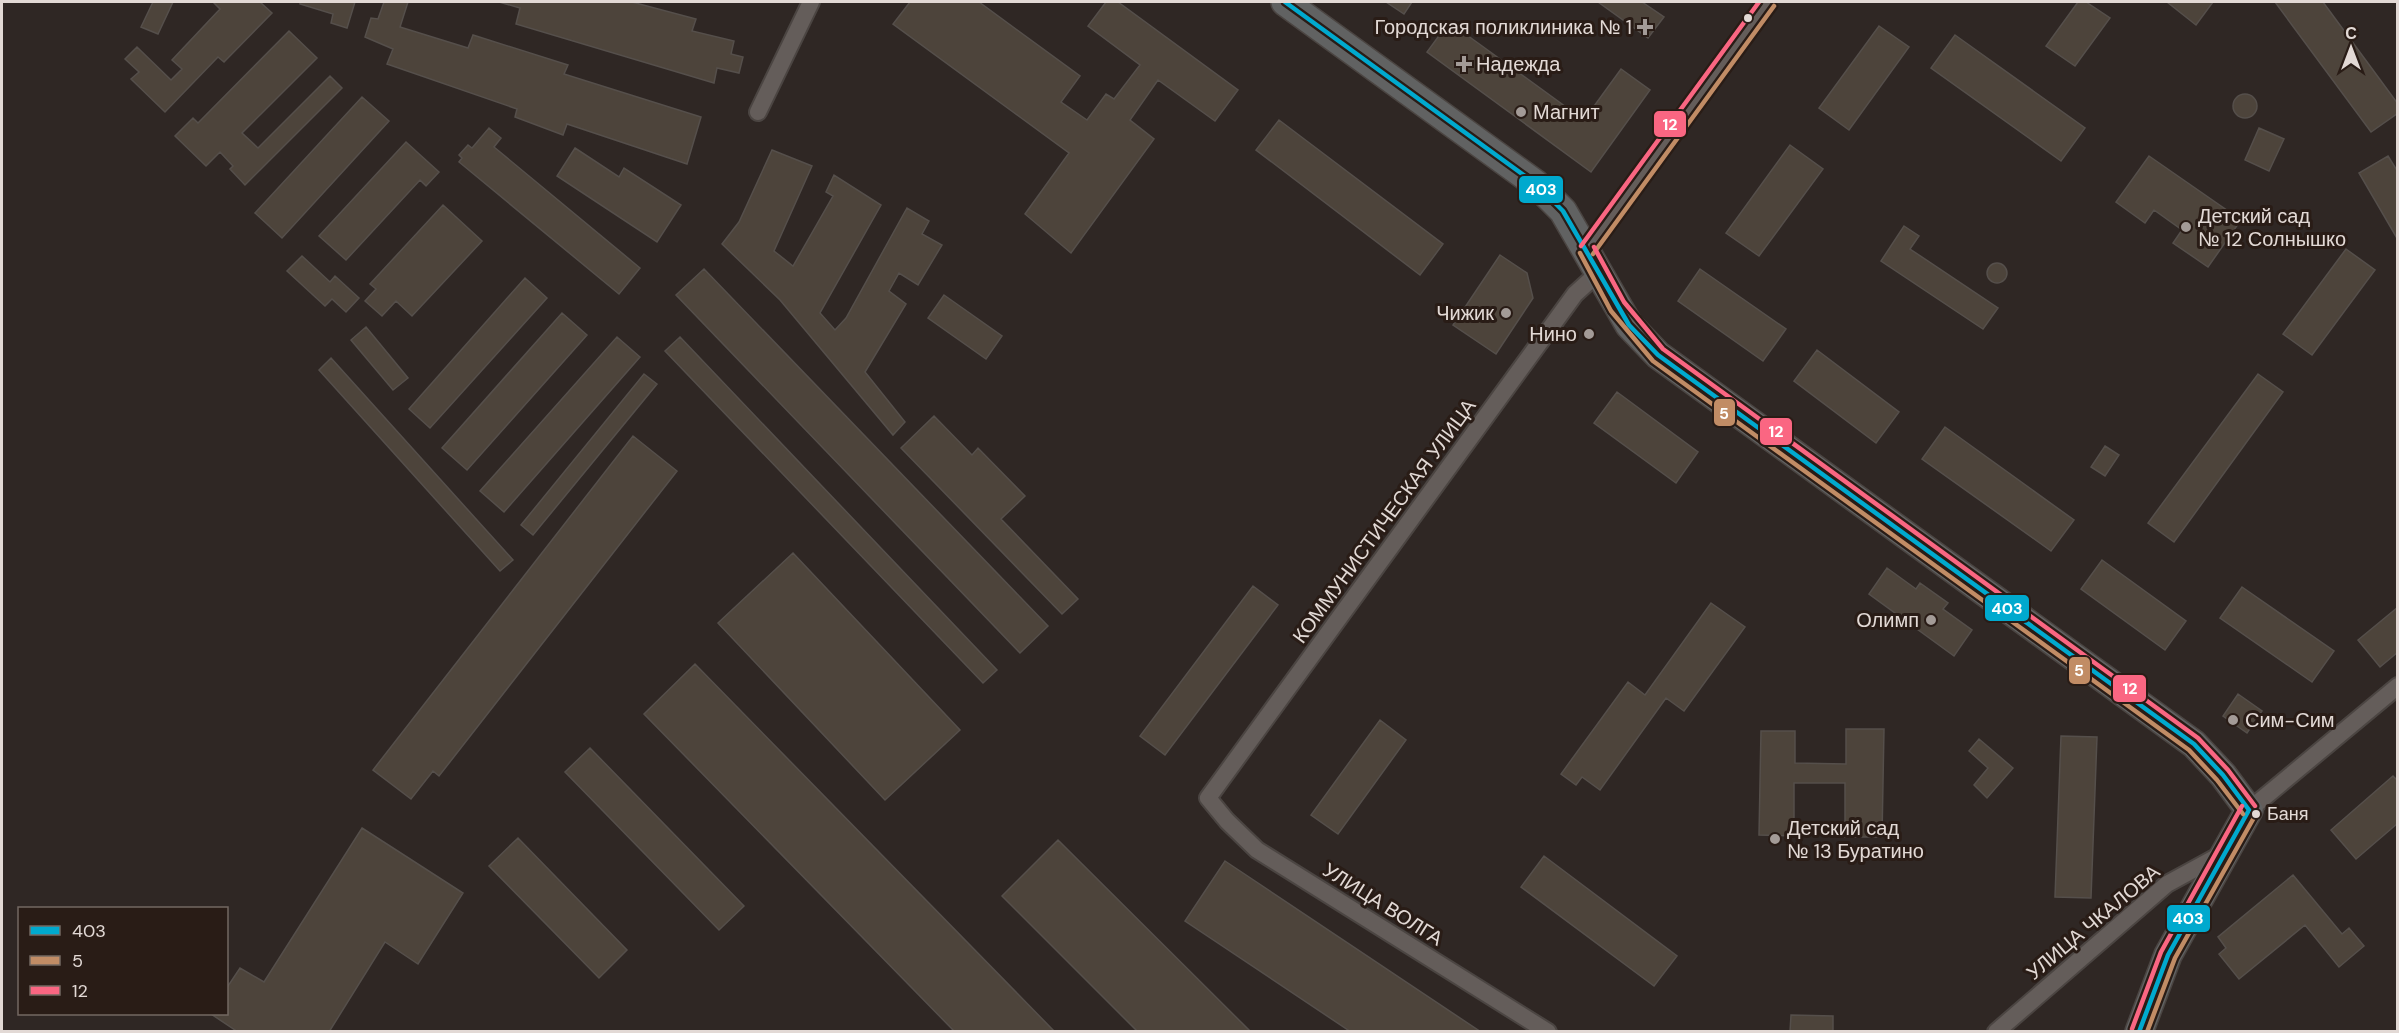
<svg xmlns="http://www.w3.org/2000/svg" width="2399" height="1033" viewBox="0 0 2399 1033" font-family="'DM Sans',sans-serif">
  <rect width="100%" height="100%" fill="#2f2724"/>
  <!-- building -->
  <path fill="#4d443b" stroke="#554f4b" stroke-width="1.5" d="M153,2H173L158,34L141,27Z
    M213,2H260L272,13L224,62L218,57L165,112L131,79L139,72L125,59L137,47L171,80L182,69L172,60L220,9Z
    M300,2H355L347,28L331,23L333,14L300,4Z
    M384,2H408L400,27L468,48L473,35L568,65L564,74L701,117L687,164L567,124L563,135L515,117L517,109L387,64L393,49L365,37L371,18L378,19Z
    M499,2H632L696,19L692,31L734,41L731,54L743,57L739,73L717,68L714,83L516,24L520,8Z
    M910,2H979L1080,76L1061,102L1087,120L1106,94L1114,99L1140,65L1088,26L1106,2H1118L1238,90L1215,121L1158,80L1130,120L1154,139L1071,253L1025,214L1069,153L893,24Z
    M1386,2H1412L1404,14Z
    M1598,2H1642L1664,17L1648,38Z
    M2078,2H2086L2110,18L2075,66L2046,46Z
    M2167,2H2213L2196,25Z
    M2275,2H2323L2398,104V113L2371,132Z
    M1449,22L1584,120L1621,69L1650,90L1591,172L1427,52Z
    M1879,26L1909,47L1849,130L1819,108Z
    M289,31L317,58L242,133L258,148L330,76L342,88L245,185L230,169L233,166L220,152L206,166L175,136L193,118L198,123Z
    M1955,35L2085,128L2061,161L1931,68Z
    M2233 106a12 12 0 1 1 24 0a12 12 0 1 1-24 0Z
    M362,97L389,121L282,238L255,213Z
    M1279,120L1443,244L1420,275L1256,150Z
    M489,128L501,138L494,147L640,268L619,294L459,162L462,158L459,155L468,145L472,148Z
    M2259,128L2284,139L2269,171L2245,160Z
    M406,142L439,172L426,186L420,180L346,260L319,236Z
    M1790,145L1823,169L1759,256L1726,233Z
    M575,148L619,177L624,168L681,205L657,242L557,176Z
    M772,150L812,166L774,251L793,266L833,196L826,192L834,175L881,205L820,313L835,330L846,318L907,208L929,221L922,234L942,245L918,285L899,273L889,291L906,304L865,372L905,422L893,435L780,300L722,244L739,222Z
    M2149,156L2241,220L2208,267L2173,243L2182,230L2154,210L2145,223L2116,202Z
    M2388,156L2398,172V240L2359,173Z
    M443,205L482,241L412,316L396,301L382,316L365,301L376,289L370,284Z
    M1904,226L1919,236L1910,249L1998,308L1983,329L1881,261Z
    M2346,249L2375,270L2312,355L2283,334Z
    M1500,255L1527,273L1533,298L1496,354L1453,325Z
    M302,256L330,282L335,276L359,298L346,312L332,299L325,306L287,271Z
    M1987 273a10 10 0 1 1 20 0a10 10 0 1 1-20 0Z
    M704,269L1048,626L1020,653L676,295Z
    M1700,269L1786,329L1763,361L1678,301Z
    M525,278L547,298L430,428L409,409Z
    M944,295L1002,336L986,359L928,318Z
    M562,313L587,335L467,470L442,448Z
    M366,327L408,378L393,390L351,340Z
    M617,337L640,357L504,512L480,491Z
    M680,337L997,670L983,683L665,351Z
    M1817,350L1899,412L1876,443L1794,381Z
    M331,358L513,560L500,571L319,370Z
    M644,374L657,384L533,535L521,525Z
    M2258,374L2283,392L2174,542L2148,523Z
    M1617,392L1698,452L1676,483L1594,423Z
    M934,416L972,455L978,448L1025,496L1001,519L1078,599L1062,614L901,448Z
    M1945,427L2074,520L2051,551L1922,459Z
    M633,436L677,471L439,776L433,771L411,799L373,770Z
    M2105,446L2119,455L2105,476L2091,467Z
    M793,553L960,730L885,800L718,623Z
    M2102,560L2186,621L2165,650L2081,589Z
    M1887,568L1916,589L1920,583L1948,603L1943,609L1972,630L1954,656L1869,594Z
    M1253,586L1278,605L1165,755L1140,736Z
    M2242,587L2334,651L2312,682L2220,618Z
    M1711,603L1745,627L1684,711L1666,698L1600,790L1582,777L1576,785L1561,774L1628,682L1645,695Z
    M2398,607V652L2380,667L2358,640Z
    M695,664L1055,1032H955L644,714Z
    M2238,694L2262,711L2247,733L2223,716Z
    M1380,720L1406,740L1338,834L1311,815Z
    M1846,729H1884L1882,837H1845V783H1794V836L1759,835L1761,731H1795V763L1846,764Z
    M2061,736L2097,737L2091,898L2055,897Z
    M1979,739L2013,768L1987,798L1974,785L1988,768L1969,751Z
    M590,748L744,906L719,930L565,772Z
    M2393,776L2398,781V823L2356,859L2331,830Z
    M362,828L463,893L418,964L385,942L329,1032H238L211,1014H226V989L240,968L264,982Z
    M518,838L627,950L599,978L489,866Z
    M1058,840L1251,1032H1138L1002,896Z
    M1544,856L1677,956L1654,986L1521,887Z
    M1225,861L1481,1032H1351L1185,921Z
    M2293,875L2342,934L2349,928L2364,946L2339,967L2305,925L2239,979L2219,954L2226,948L2218,937Z
    M1791,1015L1833,1016V1032H1790Z"/>
  <g fill="none" stroke-linecap="round" stroke-linejoin="round">
    <!-- street casing -->
    <g stroke="#4b4542" stroke-width="20">
      <path id="street" d="M758,112L811,2
        M1587,250L1768,2
        M2249,810L2398,686
        M1548,1032L1257,850L1227,821L1208,798L1575,294L1597,274
        M1996,1032L2167,884L2222,854"/>
    </g>
    <!-- primary casing -->
    <g stroke="#4b4542" stroke-width="30">
      <path id="primary" d="M1285,2L1536,184L1563,211L1629,325L1658,355L2194,744L2223,775L2249,810L2168,955L2139,1032"/>
    </g>
    <!-- street -->
    <use href="#street" stroke="#645d5a" stroke-width="16"/>
    <!-- primary -->
    <use href="#primary" stroke="#616262" stroke-width="27"/>
    <!-- bus-1 casing -->
    <g stroke="#291c16" stroke-width="9">
      <path id="bus-1" d="M1285,2L1536,184L1563,211L1629,325L1658,355L2194,744L2223,775L2249,810
        M2139,1032L2168,955L2249,810"/>
    </g>
    <!-- bus-2 casing -->
    <g stroke="#291c16" stroke-width="9">
      <path id="bus-2" d="M1580,253L1611,311L1653,361L2189,750L2217,780L2243,814
        M1593,254L1774,6
        M2147,1032L2175,958L2256,814"/>
    </g>
    <!-- bus-3 casing -->
    <g stroke="#291c16" stroke-width="9">
      <path id="bus-3" d="M1581,246L1759,2
        M1594,247L1624,302L1663,349L2198,738L2228,770L2255,806
        M2132,1029L2161,952L2242,806"/>
    </g>
    <!-- bus-1 -->
    <use href="#bus-1" stroke="#00a9ce" stroke-width="4.5"/>
    <!-- bus-2 -->
    <use href="#bus-2" stroke="#c18c65" stroke-width="4.5"/>
    <!-- bus-3 -->
    <use href="#bus-3" stroke="#fa6682" stroke-width="4.5"/>
  </g>
  <!-- markers -->
  <g fill="#e2d9d5" stroke="#291c16" stroke-width="2">
    <circle cx="1748" cy="18" r="5"/>
    <circle cx="2256" cy="814" r="5"/>
  </g>
  <g fill="#a39b97" stroke="#291c16" stroke-width="2">
    <path d="M1642 18h6v6h6v6h-6v6h-6v-6h-6v-6h6z"/>
    <path d="M1461 55h6v6h6v6h-6v6h-6v-6h-6v-6h6z"/>
    <circle cx="1521" cy="112" r="6"/>
    <circle cx="2186" cy="227" r="6"/>
    <circle cx="1506" cy="313" r="6"/>
    <circle cx="1589" cy="334" r="6"/>
    <circle cx="1931" cy="620" r="6"/>
    <circle cx="2233" cy="720" r="6"/>
    <circle cx="1775" cy="839" r="6"/>
  </g>
  <g text-anchor="middle" dominant-baseline="central" stroke-width="6" stroke-linejoin="round" paint-order="stroke">
    <!-- bus labels -->
    <g font-size="18" fill="#e2d9d5" stroke="#291c16" text-anchor="start">
      <text x="2267" y="814">Баня</text>
    </g>
    <!-- poi labels -->
    <g font-size="20" fill="#e2d9d5" stroke="#291c16" text-anchor="start">
      <text x="1632" y="27" text-anchor="end">Городская поликлиника № 1</text>
      <text x="1476" y="64">Надежда</text>
      <text x="1533" y="112">Магнит</text>
      <text x="2198" y="216">Детский сад<tspan x="2198" dy="23">№ 12 Солнышко</tspan></text>
      <text x="1494" y="313" text-anchor="end">Чижик</text>
      <text x="1577" y="334" text-anchor="end">Нино</text>
      <text x="1919" y="620" text-anchor="end">Олимп</text>
      <text x="2245" y="720">Сим-Сим</text>
      <text x="1787" y="828">Детский сад<tspan x="1787" dy="23">№ 13 Буратино</tspan></text>
    </g>
    <!-- street labels -->
    <g font-size="20" fill="#e2d9d5" stroke="#291c16">
      <text transform="translate(1384 521) rotate(-54)">КОММУНИСТИЧЕСКАЯ УЛИЦА</text>
      <text transform="translate(1383 904) rotate(32)">УЛИЦА ВОЛГА</text>
      <text transform="translate(2093 922) rotate(-40)">УЛИЦА ЧКАЛОВА</text>
    </g>
  </g>
  <g stroke="#291c16" stroke-width="2">
    <rect x="1653" y="110" width="34" height="28" rx="6" fill="#fa6682"/>
    <rect x="1518" y="175" width="46" height="29" rx="6" fill="#00a9ce"/>
    <rect x="1713" y="398" width="23" height="29" rx="6" fill="#c18c65"/>
    <rect x="1759" y="417" width="34" height="29" rx="6" fill="#fa6682"/>
    <rect x="1984" y="594" width="46" height="28" rx="6" fill="#00a9ce"/>
    <rect x="2068" y="656" width="23" height="29" rx="6" fill="#c18c65"/>
    <rect x="2112" y="674" width="35" height="29" rx="6" fill="#fa6682"/>
    <rect x="2166" y="904" width="45" height="29" rx="6" fill="#00a9ce"/>
  </g>
  <g font-size="16" text-anchor="middle" font-weight="bold" fill="#fff">
    <text x="1670" y="130">12</text>
    <text x="1541" y="195">403</text>
    <text x="1724" y="419">5</text>
    <text x="1776" y="437">12</text>
    <text x="2007" y="614">403</text>
    <text x="2079" y="676">5</text>
    <text x="2130" y="694">12</text>
    <text x="2188" y="924">403</text>
  </g>
  <!-- border -->
  <rect width="2399" height="1033" fill="none" stroke="#e2d9d5" stroke-width="6"/>
  <!-- legend -->
  <rect x="18" y="907" width="210" height="108" fill="#291c16" stroke="#736862" stroke-width="1.5"/>
  <rect x="30" y="926" width="30" height="9" fill="#00a9ce" stroke="#736862" stroke-width="1.5"/>
  <text x="72" y="937" font-size="18" fill="#e2d9d5">403</text>
  <rect x="30" y="956" width="30" height="9" fill="#c18c65" stroke="#736862" stroke-width="1.5"/>
  <text x="72" y="967" font-size="18" fill="#e2d9d5">5</text>
  <rect x="30" y="986" width="30" height="9" fill="#fa6682" stroke="#736862" stroke-width="1.5"/>
  <text x="72" y="997" font-size="18" fill="#e2d9d5">12</text>
  <!-- north arrow -->
  <g transform="translate(2351 48)" stroke="#291c16" stroke-width="4.5" paint-order="stroke">
  <path d="M0-4.5L10 22L0 15L-10 22Z" fill="#e2d9d5"/>
  <text y="-9" font-size="16" font-weight="bold" text-anchor="middle" fill="#e2d9d5">С</text>
  </g>
</svg>
